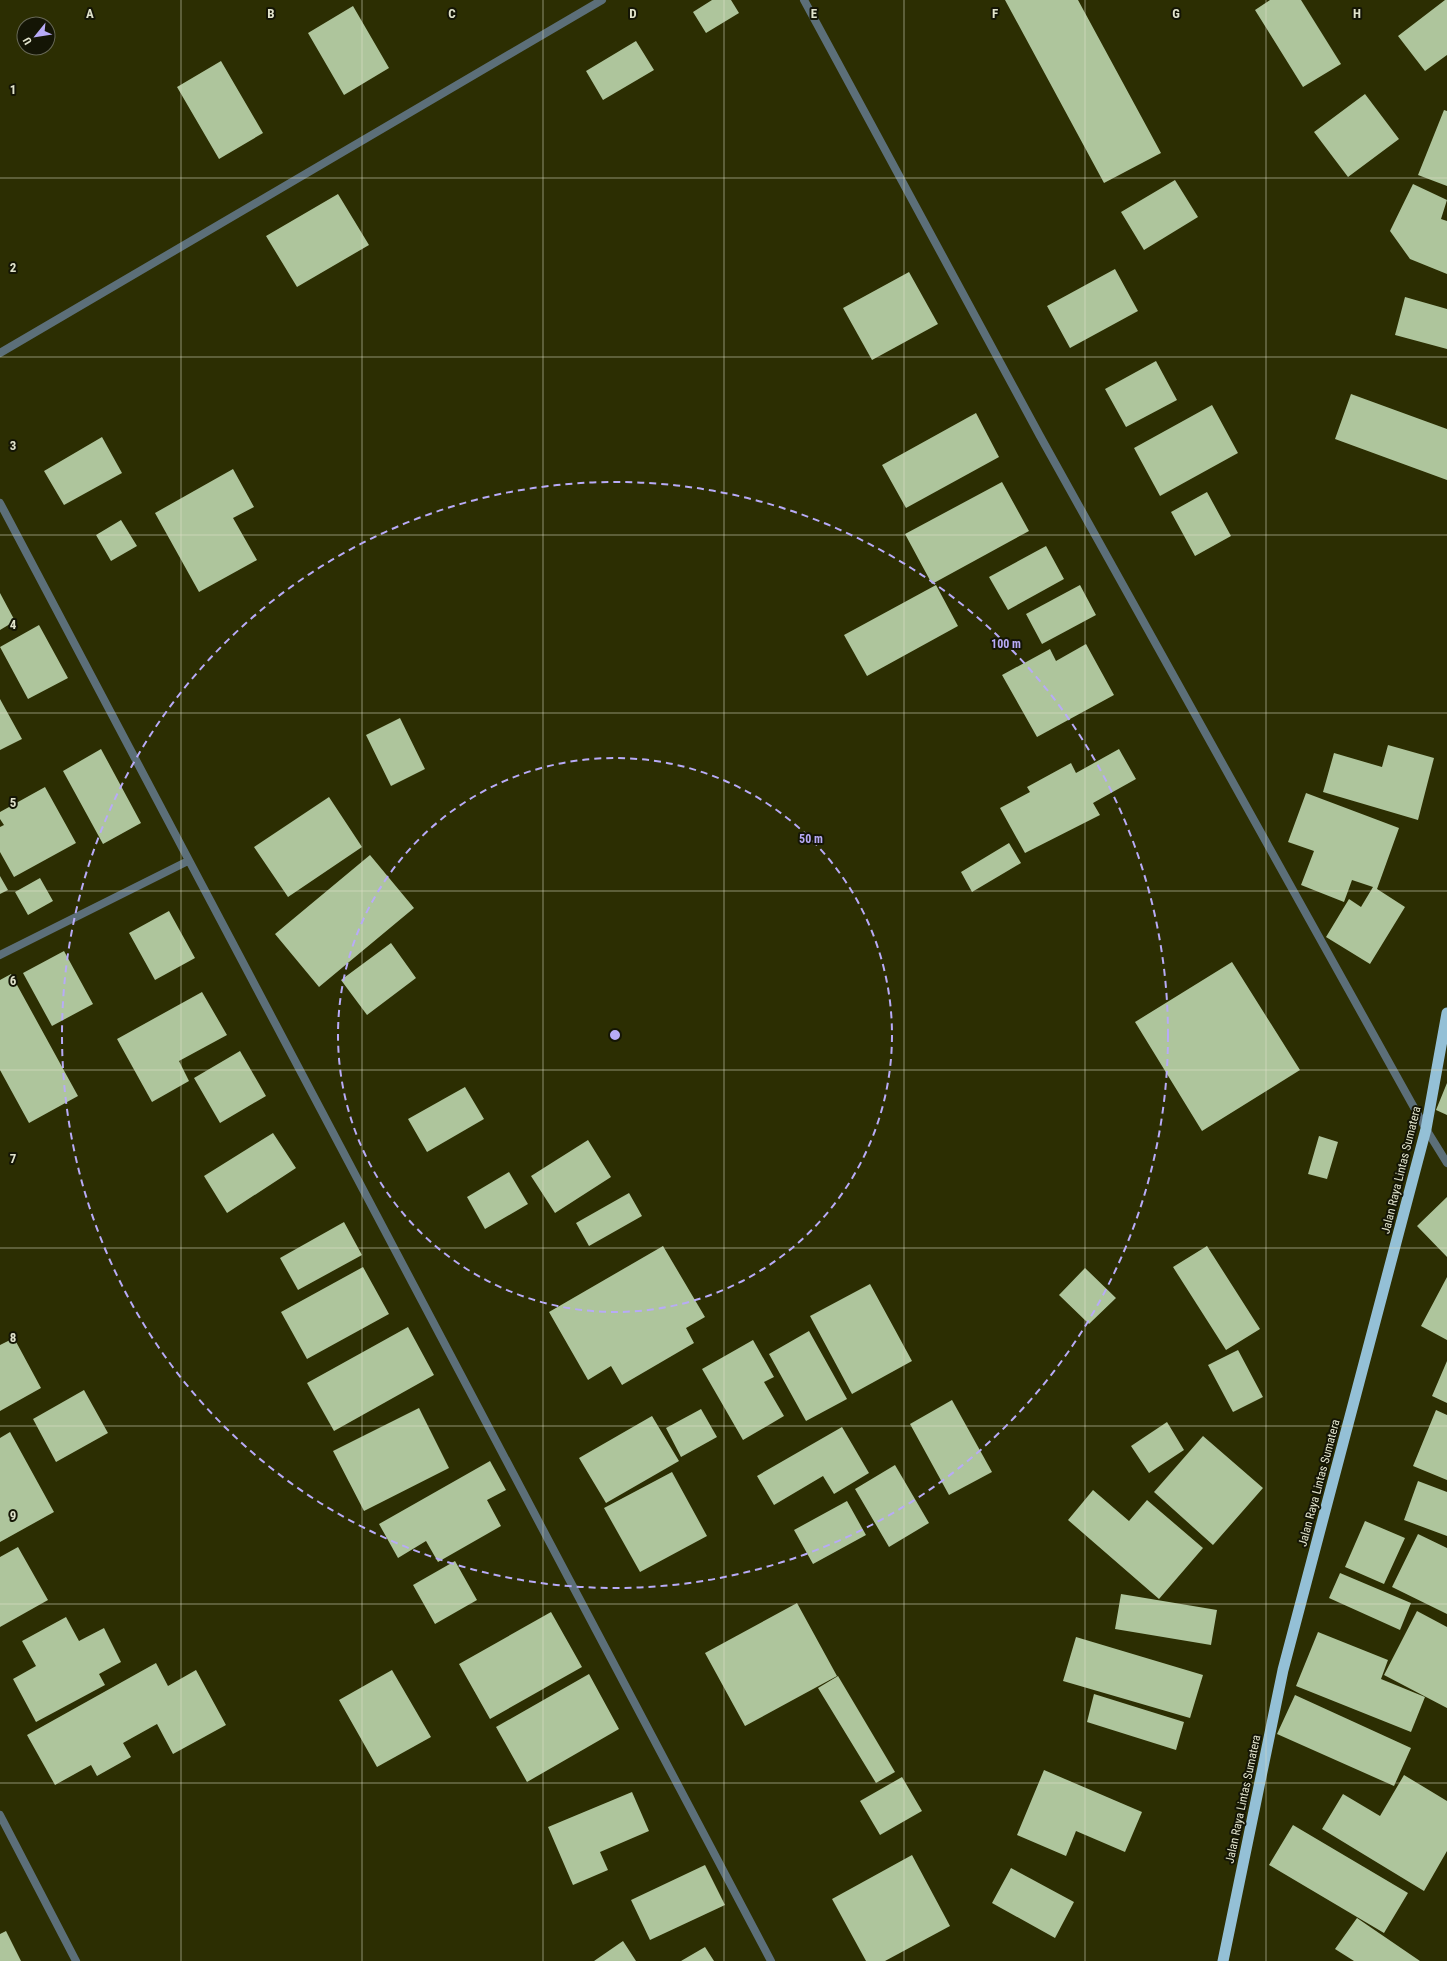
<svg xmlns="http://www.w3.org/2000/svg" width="1447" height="1961" viewBox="0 0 1447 1961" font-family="'Roboto Condensed',sans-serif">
  <rect width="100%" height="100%" fill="#2c2e02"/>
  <!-- building -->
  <path fill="#aec59c" d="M712,0H731L739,13L706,33L693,12Z
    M1005,0H1078L1161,153L1104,183Z
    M1270,0H1301L1341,64L1303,87L1255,10Z
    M1445,0H1447V55L1425,71L1398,36Z
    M353,6L389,68L344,95L308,33Z
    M636,41L654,70L603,100L586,71Z
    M221,61L263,133L219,159L177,87Z
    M1365,94L1399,139L1348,177L1314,132Z
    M1444,110L1447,111V186L1418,175Z
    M1175,180L1198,217L1144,250L1121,212Z
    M1413,184L1447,200L1441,219L1447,221V274L1410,259L1390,231Z
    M338,194L369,245L297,287L266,236Z
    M1115,269L1138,311L1070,348L1047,306Z
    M909,272L938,324L872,360L843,308Z
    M1405,297L1447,309V349L1395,335Z
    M1156,361L1177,400L1126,427L1105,389Z
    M1351,394L1447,429V480L1335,439Z
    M1212,405L1238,453L1160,496L1134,448Z
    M976,413L999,457L906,508L882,465Z
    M102,437L122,473L64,505L44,471Z
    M233,469L254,507L233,518L257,560L199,592L155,513Z
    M1002,482L1029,531L932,584L905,534Z
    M1207,492L1231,536L1195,556L1171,512Z
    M121,520L137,546L111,561L96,535Z
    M1046,546L1064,579L1008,610L989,577Z
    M936,585L958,626L867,676L844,635Z
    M1080,585L1096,615L1042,644L1026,614Z
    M0,593L15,621L0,630Z
    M39,625L68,678L28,699L0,647Z
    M1086,644L1114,695L1037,737L1002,675L1050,649L1056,661Z
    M0,699L22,739L0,750Z
    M400,718L425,769L391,786L366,735Z
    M1388,745L1434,758L1418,820L1323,792L1334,753L1382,767Z
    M101,749L141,823L103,844L63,771Z
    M1119,749L1136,779L1093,803L1100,815L1025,853L1000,808L1030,792L1027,787L1071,763L1076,773Z
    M45,787L76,843L14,877L0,852V827L4,825L0,819V812Z
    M1306,793L1399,828L1377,889L1374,887L1405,907L1370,964L1326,937L1349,899L1361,907L1373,887L1352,880L1344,902L1301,885L1314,851L1288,842Z
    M329,797L362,847L288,897L254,847Z
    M1009,843L1021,863L972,892L961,872Z
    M370,855L414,908L319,987L275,934Z
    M0,876L8,890L0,894Z
    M40,878L53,901L28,915L15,892Z
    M169,911L195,958L155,980L129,933Z
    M391,943L416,978L367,1015L341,980Z
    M64,951L93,1004L52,1026L23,973Z
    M1232,962L1300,1070L1202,1131L1135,1022Z
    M11,974L78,1096L29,1123L0,1070V980Z
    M202,992L227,1035L179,1061L189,1081L152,1102L117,1039Z
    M240,1051L266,1096L220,1123L194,1078Z
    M1447,1083V1115L1436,1110Z
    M465,1087L484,1119L427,1152L408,1119Z
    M273,1133L296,1168L227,1213L204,1176Z
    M1319,1136L1338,1142L1327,1179L1308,1174Z
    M588,1140L611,1177L555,1213L531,1176Z
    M509,1172L528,1204L485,1229L467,1197Z
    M629,1193L642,1216L589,1246L576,1223Z
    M1447,1197V1257L1417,1226Z
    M344,1222L362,1255L298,1290L280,1258Z
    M663,1246L705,1317L686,1328L694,1343L622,1385L611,1366L588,1380L549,1312Z
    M1207,1246L1260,1329L1226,1350L1173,1267Z
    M363,1267L389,1314L307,1359L281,1312Z
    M1085,1268L1116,1298L1089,1324L1059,1295Z
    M1447,1277V1340L1421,1326Z
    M870,1284L912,1361L852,1394L810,1316Z
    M408,1327L434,1375L334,1431L307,1383Z
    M809,1331L847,1399L806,1421L769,1354Z
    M14,1338L41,1388L0,1411V1345Z
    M753,1340L774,1377L764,1382L784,1416L743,1440L702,1369Z
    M1238,1350L1263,1397L1233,1412L1208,1365Z
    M1447,1361V1403L1432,1396Z
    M84,1390L108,1433L56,1462L33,1419Z
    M952,1400L992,1472L949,1495L910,1424Z
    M419,1408L449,1468L364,1511L333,1451Z
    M701,1409L717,1437L681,1457L666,1428Z
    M1436,1410L1447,1415V1480L1413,1466Z
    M652,1416L679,1461L606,1503L579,1458Z
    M1167,1422L1184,1450L1149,1473L1131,1446Z
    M842,1427L869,1473L834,1494L823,1476L774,1505L757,1476Z
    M10,1432L54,1512L0,1542V1438Z
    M1203,1436L1263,1488L1213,1545L1154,1492Z
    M490,1461L506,1490L487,1500L501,1526L438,1562L426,1541L398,1558L379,1524Z
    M895,1465L929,1523L889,1547L855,1489Z
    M672,1472L707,1536L640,1572L604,1508Z
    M1418,1481L1447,1492V1536L1404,1520Z
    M1093,1490L1129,1521L1147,1500L1203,1548L1159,1599L1068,1520Z
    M847,1501L866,1535L813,1564L794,1530Z
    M1365,1521L1405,1538L1384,1584L1345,1567Z
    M1418,1534L1447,1548V1614L1392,1587Z
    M18,1547L48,1600L0,1627V1557Z
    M455,1561L477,1600L435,1624L413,1585Z
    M1340,1573L1411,1603L1400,1630L1329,1598Z
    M1121,1594L1217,1610L1211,1645L1115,1629Z
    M797,1603L837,1676L745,1726L705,1653Z
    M1417,1611L1447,1627V1708L1384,1675Z
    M551,1612L582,1667L490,1719L459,1664Z
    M66,1617L79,1641L104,1628L121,1662L99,1674L105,1685L36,1722L13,1679L36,1666L22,1641Z
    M1318,1632L1388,1660L1381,1679L1425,1697L1411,1732L1296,1686Z
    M1076,1637L1203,1675L1190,1718L1063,1681Z
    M156,1663L168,1686L196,1670L226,1725L173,1754L157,1724L123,1743L131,1757L97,1776L91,1765L55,1785L27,1735Z
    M392,1670L431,1737L377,1767L339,1700Z
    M589,1674L619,1729L527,1782L496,1727Z
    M838,1676L895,1772L876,1783L818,1688Z
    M1094,1694L1184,1722L1176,1750L1087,1722Z
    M1295,1695L1411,1748L1394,1786L1277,1734Z
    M1044,1770L1142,1812L1125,1852L1076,1831L1066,1856L1017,1835Z
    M1404,1775L1447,1801V1851L1424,1891L1322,1829L1343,1794L1380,1816Z
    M902,1777L922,1811L880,1835L860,1801Z
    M632,1792L649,1831L600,1852L608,1870L573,1885L548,1827Z
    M1293,1825L1408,1893L1384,1933L1269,1865Z
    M912,1855L950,1926L885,1961H866L832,1899Z
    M705,1865L725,1905L650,1940L631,1900Z
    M1011,1868L1074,1902L1055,1938L992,1903Z
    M1357,1918L1420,1961H1354L1335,1949Z
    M6,1931L21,1961H0V1934Z
    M623,1941L636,1961H594Z
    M705,1947L714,1961H681Z"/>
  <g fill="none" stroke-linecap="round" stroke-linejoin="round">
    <!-- minor -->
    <path stroke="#5c6f79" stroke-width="8" d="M0,353L602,0
      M0,503L771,1961
      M0,955L188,861
      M1426,1129L1447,1163
      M0,1815L76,1961"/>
    <!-- tertiary -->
    <path stroke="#5c6f79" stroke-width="8" d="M804,0L1040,436L1426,1129"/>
    <!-- trunk -->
    <path stroke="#94c0d6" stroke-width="11" d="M1223,1961L1283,1670L1426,1129L1447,1013"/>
  </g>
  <!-- grid -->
  <path fill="none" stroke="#e1e3cc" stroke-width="1" stroke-opacity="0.55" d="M181,0V1961M362,0V1961M543,0V1961M724,0V1961M904,0V1961M1085,0V1961M1266,0V1961M0,178H1447M0,357H1447M0,535H1447M0,713H1447M0,891H1447M0,1070H1447M0,1248H1447M0,1426H1447M0,1604H1447M0,1783H1447"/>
  <!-- distance rings -->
  <g fill="none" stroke="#b8abf7" stroke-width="2" stroke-dasharray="7 5">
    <circle cx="615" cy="1035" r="277"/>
    <circle cx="615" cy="1035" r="553"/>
  </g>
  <g text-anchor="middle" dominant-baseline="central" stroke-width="4" stroke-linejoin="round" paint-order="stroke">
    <!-- street labels -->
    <g font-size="12" fill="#e1e3cc" stroke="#141505">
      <text transform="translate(1401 1170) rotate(-76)">Jalan Raya Lintas Sumatera</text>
      <text transform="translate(1319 1483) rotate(-75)">Jalan Raya Lintas Sumatera</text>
      <text transform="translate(1243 1799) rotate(-78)">Jalan Raya Lintas Sumatera</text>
    </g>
  </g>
  <g font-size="13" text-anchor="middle" font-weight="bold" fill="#e1e3cc" stroke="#141505" stroke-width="4" stroke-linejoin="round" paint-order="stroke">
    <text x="90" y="18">A</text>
    <text x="271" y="18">B</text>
    <text x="452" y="18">C</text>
    <text x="633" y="18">D</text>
    <text x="814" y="18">E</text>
    <text x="995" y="18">F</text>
    <text x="1176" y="18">G</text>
    <text x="1357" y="18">H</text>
    <text x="13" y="94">1</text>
    <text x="13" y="272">2</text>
    <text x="13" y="450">3</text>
    <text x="13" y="629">4</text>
    <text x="13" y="807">5</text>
    <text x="13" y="985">6</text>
    <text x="13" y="1163">7</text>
    <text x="13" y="1342">8</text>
    <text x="13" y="1520">9</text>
  </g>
  <circle cx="615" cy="1035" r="6" fill="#b8abf7" stroke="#141505" stroke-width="2"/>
  <g font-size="12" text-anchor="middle" font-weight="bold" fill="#b8abf7" stroke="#141505" stroke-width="4" stroke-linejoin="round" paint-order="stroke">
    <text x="1006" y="648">100 m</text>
    <text x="811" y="843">50 m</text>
  </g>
  <!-- north arrow -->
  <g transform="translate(36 36) rotate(240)"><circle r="19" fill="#141505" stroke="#666755"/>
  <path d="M0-3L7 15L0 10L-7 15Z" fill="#b8abf7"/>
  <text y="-6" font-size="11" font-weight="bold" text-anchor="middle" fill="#e1e3cc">U</text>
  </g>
</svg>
